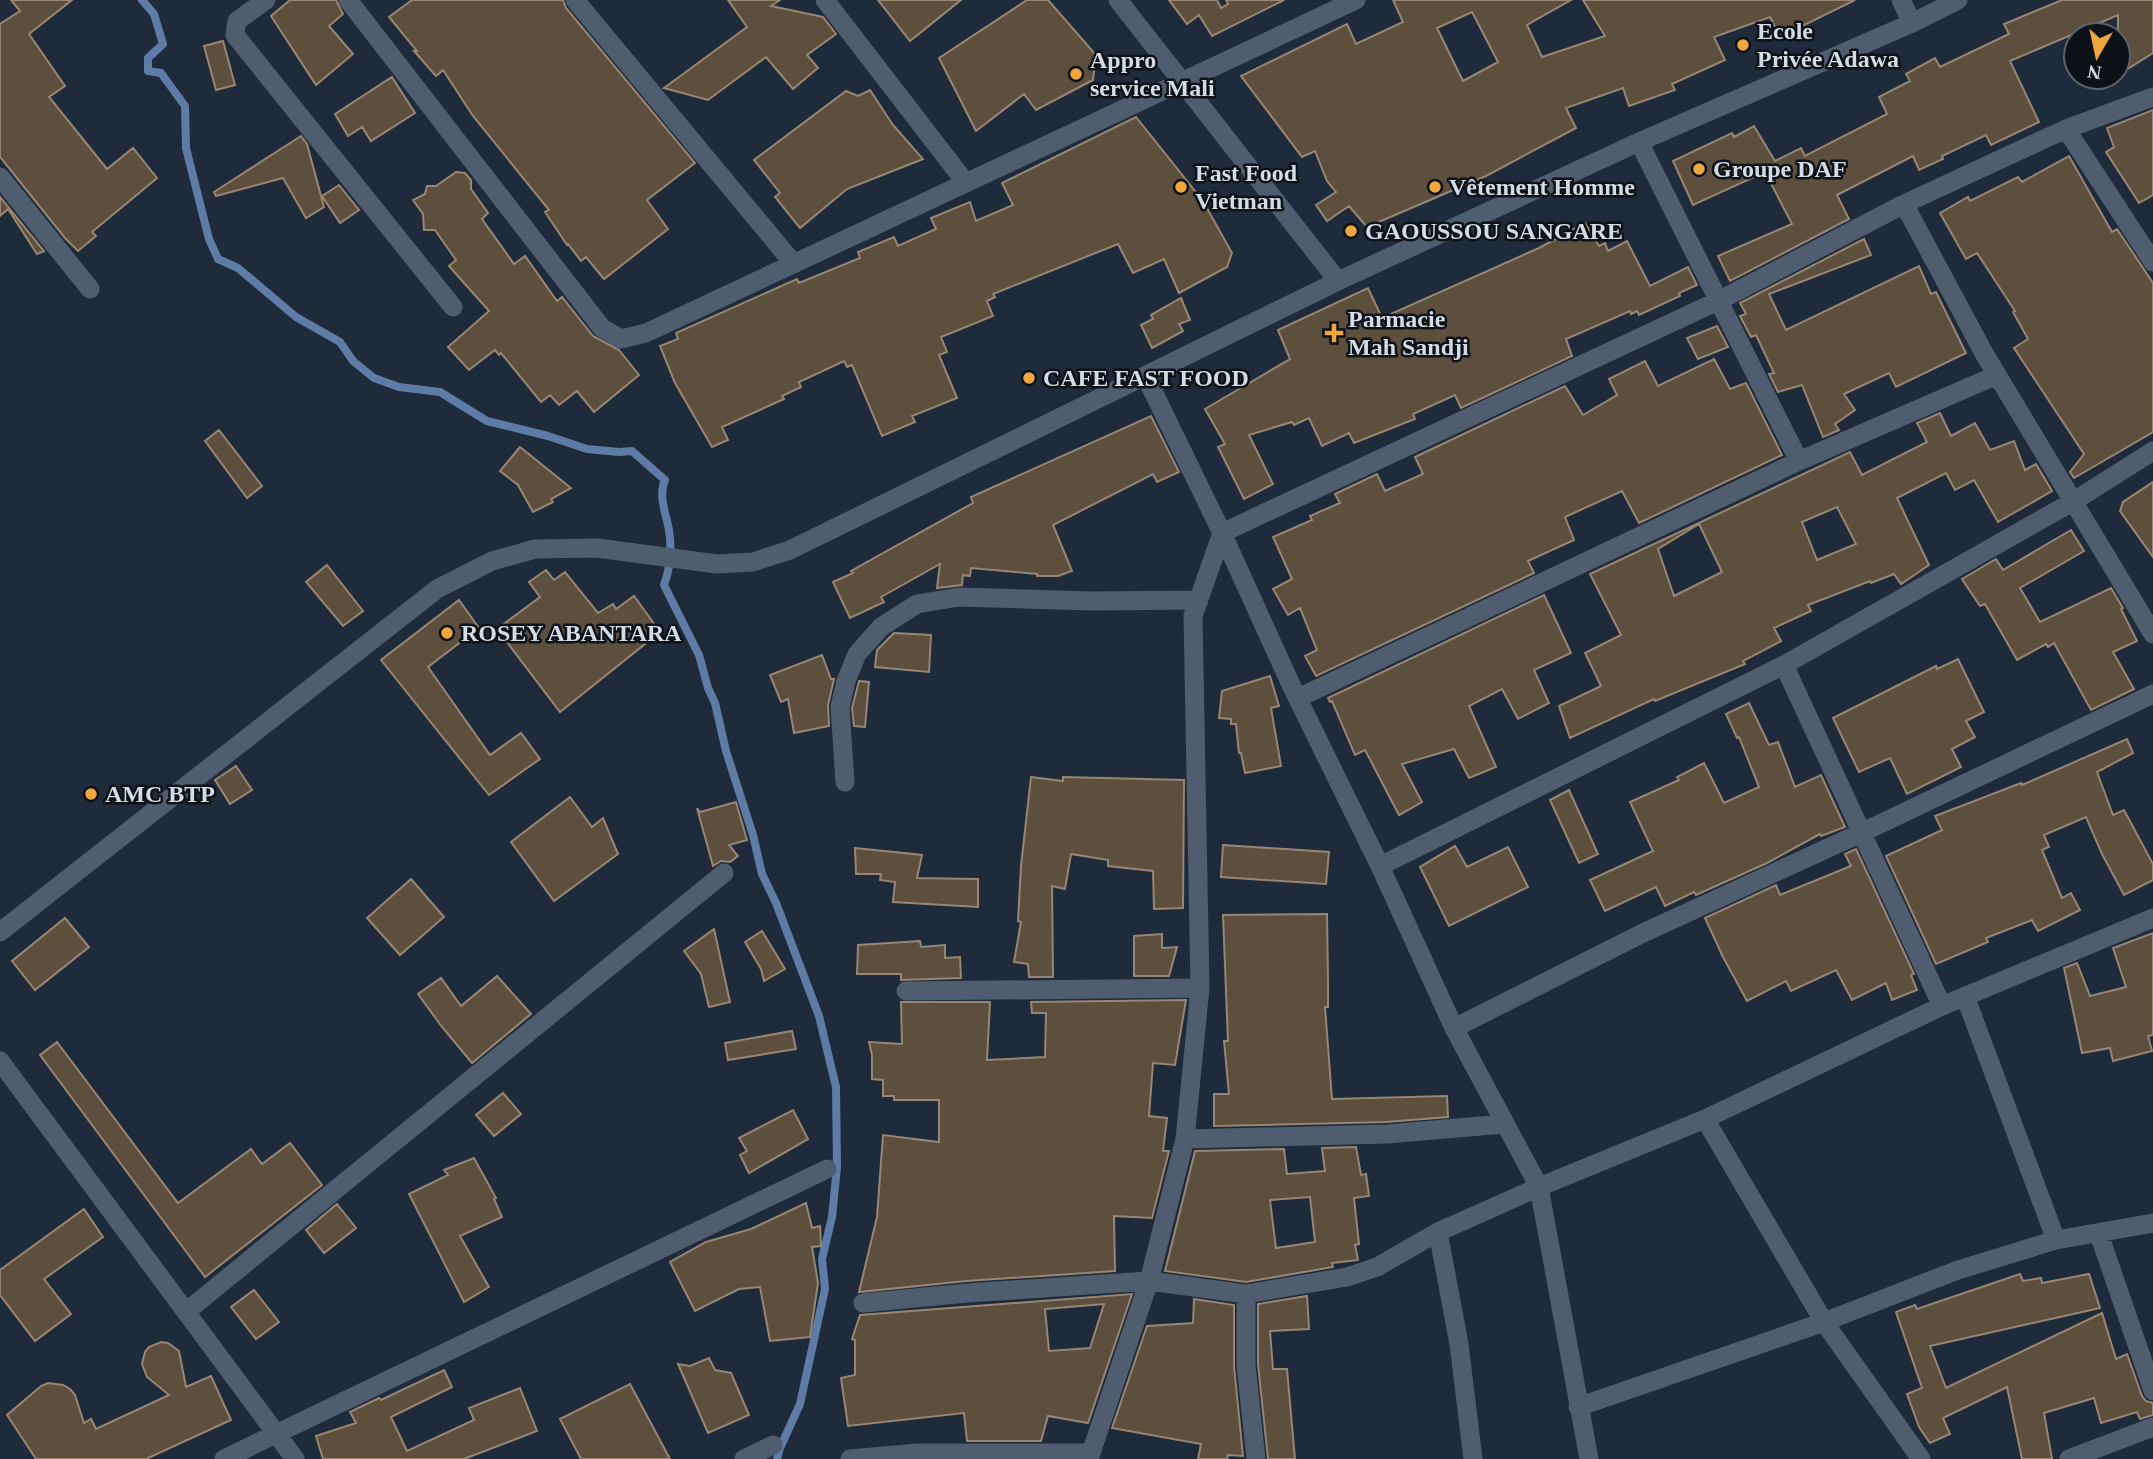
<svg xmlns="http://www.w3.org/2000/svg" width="2153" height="1459" viewBox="0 0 2153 1459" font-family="'Times New Roman',serif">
  <rect width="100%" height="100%" fill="#1f2a3a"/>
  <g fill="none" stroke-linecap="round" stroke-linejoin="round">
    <!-- stream -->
    <path stroke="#5f7ca6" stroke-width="8" d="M142,0L154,14L163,44L148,58V71L161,73L185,106L186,148L191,168L209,239L218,259L238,268L296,317L340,342L353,361L374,378L399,387L440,392L487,421L548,436L587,449L619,452L632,451L665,480C658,496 666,513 669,530C672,549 671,566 664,585L699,655L708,688L715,703L726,751L753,835L762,874L776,903L819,1016L836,1087L837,1167L832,1217L822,1259L825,1289L800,1404L780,1448L777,1459"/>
  </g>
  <!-- building -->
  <path fill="#5d4f3d" stroke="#968673" stroke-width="2" fill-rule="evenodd" d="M11,0H72L29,34L65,86L49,97L107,169L133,148L157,178L92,232L96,236L78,251L65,238L0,157V24L20,11Z
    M290,0H336L343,14L329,26L353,54L316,85L271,16Z
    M412,0H563L566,8L695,163L647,200L668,229L604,279L586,257L581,261L568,244L567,245L545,212L549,210L473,116L443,70L436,76L414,51H417L389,17Z
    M728,0H780L771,6L823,17L836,34L807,55L818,68L793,89L766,57L708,100L664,88L747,27Z
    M878,0H961L910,41Z
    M1027,0H1048L1096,55L1093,80L1036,110L1024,94L976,131L939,58Z
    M1169,0H1217L1221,8L1228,4L1226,0H1284L1212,36L1199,15L1187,24Z
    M1393,0H1571L1527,25L1542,57L1605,36L1583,0H1855L1780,37L1770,17L1714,37L1725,60L1672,84L1675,90L1629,106L1623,88L1566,108L1576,128L1486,176L1367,227L1349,206L1327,221L1316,205L1336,192L1327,181L1315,151L1302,157L1241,76L1347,24L1356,44L1403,22ZM1472,12L1498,62L1463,81L1437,28Z
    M2062,0H2153V53L2118,75V15L2010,61L2039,122L1991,145L1986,135L1942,156L1943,159L1919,170L1913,156L1837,195L1849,219L1730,281L1718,256L1792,224L1765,172L1693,205L1673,161L1732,133L1734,137L1754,126L1775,161L1801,148L1805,156L1887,114L1879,97L1910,81L1906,74L1935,58L1940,67L2009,34L2004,24Z
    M223,41L235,85L216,90L204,46Z
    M392,77L415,113L371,141L362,127L348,136L335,114Z
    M870,90L893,125L923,159L847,189L800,228L775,197L780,193L754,160L846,91L858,96Z
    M2153,110V195L2139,203L2106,152L2114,147L2107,128Z
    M1136,117L1203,201L1232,253L1227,267L1179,293L1164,259L1133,273L1118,244L993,294L995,297L987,301L993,316L941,337L947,352L939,355L957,398L912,416L915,422L882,436L852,365L847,367L844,361L799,382L801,387L782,396L784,399L722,427L728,440L712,447L675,383L660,346L678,339L676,333L797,279L799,283L860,258L858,252L894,237L898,246L936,229L931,218L970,202L976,221L1013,205L1002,183Z
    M301,136L307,144L324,207L306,218L283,178L216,196L214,192Z
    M2069,156L2112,232L2117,229L2153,283V432L2074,478L2070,472L2084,454L2014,348L2028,339L2013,312L2015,311L1977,253L1966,259L1940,213L1968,197L1970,201L2018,177L2022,182Z
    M456,172L465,173L471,180V189L488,213L482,219L514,264L525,256L557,301L562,297L593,336L619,350L639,375L594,412L577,391L559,405L550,395L541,402L501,353L499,355L495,350L469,370L448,347L489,311L449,266L456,260L435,230H424L423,214L413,200L425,194L427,186H436Z
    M339,185L359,210L340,223L322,196Z
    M0,197L44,251L37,254L8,209L0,216Z
    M1585,223L1599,246L1605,243L1608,251L1627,241L1650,286L1688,267L1697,285L1679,293L1680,296L1639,315L1637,311L1631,314L1630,311L1566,339L1572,356L1461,408L1455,395L1413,414L1415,419L1354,443L1349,433L1322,446L1309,418L1294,425L1292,422L1249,435L1273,484L1244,499L1218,447L1225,444L1205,409L1290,359L1278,330L1368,288L1382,318L1539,248Z
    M1864,239L1871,255L1769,294L1786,330L1919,266L1931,294L1936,292L1966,353L1896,387L1889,373L1844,394L1855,410L1835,424L1839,430L1823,437L1802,385L1778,392L1769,374L1774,373L1756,335L1751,337L1740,316L1746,314L1740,303Z
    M1181,298L1190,320L1179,324L1183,331L1152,348L1141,325L1153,319L1151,315Z
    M1717,326L1728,347L1698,359L1687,338Z
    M1714,359L1730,389L1746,383L1782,455L1639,523L1622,491L1565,517L1574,540L1528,561L1534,573L1316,676L1305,656L1317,650L1300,608L1288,615L1273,589L1292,579L1273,537L1312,520L1310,516L1340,503L1335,494L1377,474L1385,491L1423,474L1415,457L1565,386L1583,415L1617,395L1609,379L1645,361L1658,386Z
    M1940,413L1951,436L1975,423L1990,450L2014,441L2025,470L2036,464L2052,491L1998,522L1974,480L1955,490L1946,473L1897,498L1929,565L1901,584L1894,574L1871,583L1870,581L1808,605L1811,611L1774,628L1781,641L1743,661L1745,664L1655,701L1654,699L1570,738L1559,706L1601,686L1585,653L1621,635L1590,574L1850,452L1862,475L1927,442L1917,423ZM1837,507L1856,544L1817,560L1802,522ZM1699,524L1722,572L1674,596L1658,549Z
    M1151,416L1179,472L1157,482L1153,474L1053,525L1072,571L1058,576H1037V574L971,568L970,576L963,575L962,585L937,588L940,564L881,597L884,602L850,618L833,582L853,573L851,571L973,503L971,497Z
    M219,430L262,486L247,498L205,441Z
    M520,447L571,488L551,499L553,502L533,512L518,485L500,471Z
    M2153,482V557L2120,511L2123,502Z
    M2071,530L2084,551L2020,588L2040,622L2111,588L2123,608L2121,609L2137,641L2113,652L2134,689L2091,710L2054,643L2048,647L2046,644L2017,660L1985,604L1980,606L1962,579L1996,559L2003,570Z
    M327,565L363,611L343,626L306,582Z
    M546,570L554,580L565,572L598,613L613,604L616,609L634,596L660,632L560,712L497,629L540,597L529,582Z
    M1544,595L1571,653L1534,670L1549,703L1518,719L1502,689L1469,706L1496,767L1469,778L1454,749L1402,764L1422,802L1399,815L1365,750L1355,755L1332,701L1330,702L1328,698Z
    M459,600L479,628L428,667L490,755L521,733L540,759L489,795L381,660Z
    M894,633L931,635L929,672L875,667L877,650Z
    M822,655L831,679H834L828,705L829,726L794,733L788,699L781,702L770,675Z
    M1958,659L1984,712L1966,721L1975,737L1952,749L1961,767L1907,794L1890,758L1859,772L1833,718L1936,666L1937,669Z
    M1270,676L1279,706L1271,708L1281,766L1245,773L1241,753H1239L1236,724H1231V719L1219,718L1222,691Z
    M859,681L869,682L865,727L854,726L852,708Z
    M1749,703L1769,745L1778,742L1795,787L1821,775L1845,827L1821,836L1820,834L1767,863L1696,895L1694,892L1665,906L1656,887L1605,911L1590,880L1653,851L1630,802L1679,780L1677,777L1704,763L1724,803L1759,787L1739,737L1737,738L1726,714Z
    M2127,739L2133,753L2097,772L2113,815L2124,810L2153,864V880L2124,895L2102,854L2086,817L2044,835L2049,847L2042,850L2062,898L2071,893L2080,910L2038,931L2032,920L1986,938L1988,942L1936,964L1886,856L1942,830L1935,816L2021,783L2022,785Z
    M236,766L252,790L230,804L215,780Z
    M1031,777L1063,781V777L1184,780L1183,908L1154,909L1153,871L1108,866V860L1071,854L1065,889L1052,886L1053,977H1029L1028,964L1014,962L1021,922L1018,921L1021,866Z
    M1569,790L1598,854L1579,863L1550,800Z
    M570,797L592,827L603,818L618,854L554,901L511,842Z
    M736,802L747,840L729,845L738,856L730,862L721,861L713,866L697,808L700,812Z
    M1223,845L1329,852L1326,884L1221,877Z
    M1455,846L1467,867L1508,847L1528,887L1449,926L1420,867Z
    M855,848L922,855L917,878L978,879V907L893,902L895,882L880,880L881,874H856Z
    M1856,849L1914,974L1911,975L1917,990L1892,1000L1886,983L1852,1000L1836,970L1791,991L1786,981L1747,1001L1723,957L1705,918L1776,885L1780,895L1851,866L1845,854Z
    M411,879L444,917L400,955L367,918Z
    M1327,914L1328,980V1007H1325L1332,1099L1447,1096L1448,1117L1386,1122L1214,1126V1094H1229L1224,1041H1228L1223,915Z
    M65,918L89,947L35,990L12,961Z
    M714,929L730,1002L709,1007L701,974L684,951Z
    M762,931L785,969L764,981L761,969L745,942Z
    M2153,933V1035L2148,1036L2152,1051L2113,1061L2110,1048L2082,1053L2064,968L2077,963L2090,996L2126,987L2113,948Z
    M1162,934V948L1177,947L1169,976H1134V936Z
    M920,941L921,947L945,945V958L960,957L961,978L901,980V974H857L858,945Z
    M497,976L531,1014L472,1063L442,1027L418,994L441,978L461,1006Z
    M1186,1000L1175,1065L1153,1063L1149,1116L1167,1118L1163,1151H1169L1152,1218L1114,1216L1115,1271L966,1281L859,1292L877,1217L883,1135L939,1142V1100H894V1096H883V1080L872,1079V1055L869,1042L902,1044L901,1002H990L987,1060L1045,1057L1046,1013H1032L1031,1002Z
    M792,1031L796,1049L728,1060L725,1043Z
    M57,1042L178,1203L251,1149L262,1164L290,1143L322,1185L205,1277L40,1055Z
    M503,1093L521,1114L494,1136L476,1115Z
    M793,1110L808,1139L749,1173L740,1155L747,1151L739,1138Z
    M1356,1147L1361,1175L1366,1174L1369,1196L1354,1198L1359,1244L1355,1245L1358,1260L1332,1263L1333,1267L1246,1282L1165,1271L1195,1151L1284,1149L1287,1174L1325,1171L1322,1148ZM1310,1197L1315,1242L1276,1248L1270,1200Z
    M474,1158L496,1198L494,1199L502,1217L460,1236L489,1287L464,1302L409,1194L448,1175L444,1170Z
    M806,1203L812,1228L820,1226L821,1246L812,1247L818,1283L810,1337L770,1341L760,1287L739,1289L695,1311L670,1262L706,1242L751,1229Z
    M337,1204L356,1228L324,1253L306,1230Z
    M84,1209L103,1237L44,1279L71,1314L35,1341L0,1295V1270Z
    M2020,1274L2023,1281L2041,1278L2042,1283L2089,1274L2100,1308L1930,1346L1946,1388L2102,1313L2116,1359L2127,1354L2142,1396L2146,1401L2153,1403V1415L2140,1419L2137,1412L2101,1423L2094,1398L2044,1413L2052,1459H2022L2007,1387L1943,1418L1950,1434L1930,1443L1919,1427L1907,1394L1922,1388L1896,1312L1915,1305L1917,1309Z
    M254,1290L279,1322L256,1339L231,1307Z
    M1132,1294L1088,1423L1048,1416L1041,1441H967L964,1413L848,1426L841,1378L855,1375V1340L852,1339L860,1315ZM1104,1304L1090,1348L1049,1351L1045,1309Z
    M1307,1296L1309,1329L1270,1331L1273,1369H1287L1295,1459H1268L1258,1364V1304Z
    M1194,1299L1234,1305V1366L1243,1456L1228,1455L1227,1459H1198L1201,1444L1112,1428L1147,1326L1193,1323Z
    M161,1342L168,1343L179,1351L186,1387L211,1376L231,1420L146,1459H36L7,1415L41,1386L48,1383L63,1385L70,1389L75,1395L84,1423L91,1419L96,1429L169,1395L147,1377L142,1364L145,1352L149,1347Z
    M709,1358L715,1370L731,1373L749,1415L708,1433L678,1364L690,1366Z
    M444,1370L452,1387L391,1417L407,1451L474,1420L469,1408L520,1388L537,1431L464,1459H323L316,1436L356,1423L350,1412L379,1398L381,1400Z
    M630,1384L670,1459H581L560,1419Z"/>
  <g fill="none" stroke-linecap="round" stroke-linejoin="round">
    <!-- minor -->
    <path stroke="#505d6f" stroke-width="19" d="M266,0L237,21L235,35L453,307
      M348,0L602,328L621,339L646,333L1356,0
      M575,0L794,264
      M825,0L966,183
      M1901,0L1912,23
      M2066,129L2153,262
      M1639,142L1799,461
      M0,177L90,289
      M1904,204L1985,355L2153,634
      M1146,377L1222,533L1292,687L1380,866L1454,1028L1539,1187L1589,1459
      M1784,665L1942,1006
      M1298,698L1799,461L1997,375
      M845,782L840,707L846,681L857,654L881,627L917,604L959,597L1092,601L1199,600
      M1380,866L1784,665L2074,501L2153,451
      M0,932L437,589L492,561L535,549L597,548L717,564L753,562L790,550L1338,281
      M906,991L1200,988
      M1965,996L2056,1240
      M1454,1028L1643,933L1863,832L2153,694
      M0,1061L295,1459
      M1705,1119L1824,1322L1921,1459
      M1185,1139L1387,1134L1504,1124
      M1438,1232L1459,1344L1473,1459
      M2099,1234L2153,1391
      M1246,1294V1365L1256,1459
      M863,1303L967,1293L1149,1281L1246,1294L1347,1277L1377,1267L1438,1232L1539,1187L1705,1119L1942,1006L2153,918
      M187,1311L724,873
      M1578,1407L1824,1322L1958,1270L2056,1240L2153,1223
      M224,1459L827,1169
      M744,1459L773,1445
      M850,1459L917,1453H1091
      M1089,1459L1149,1281L1185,1139L1200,988L1193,616L1222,533L1720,300L1904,204L2066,129L2153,97
      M2069,1459L2153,1427"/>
    <!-- secondary -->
    <path stroke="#505d6f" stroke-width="19" d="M1118,0L1338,281L1639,142L1912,23L1958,0"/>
  </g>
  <!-- markers -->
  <g fill="#f0a63e" stroke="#0d1219" stroke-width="2.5">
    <circle cx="1743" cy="45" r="7"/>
    <circle cx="1076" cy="74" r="7"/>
    <circle cx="1699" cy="169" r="7"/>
    <circle cx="1181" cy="187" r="7"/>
    <circle cx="1435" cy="187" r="7"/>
    <circle cx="1351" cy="231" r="7"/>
    <path d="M1330.5 322.5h7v7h7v7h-7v7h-7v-7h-7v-7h7z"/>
    <circle cx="1029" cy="378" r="7"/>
    <circle cx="447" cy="633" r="7"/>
    <circle cx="91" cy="794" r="7"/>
  </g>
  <g text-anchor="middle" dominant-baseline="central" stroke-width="5" stroke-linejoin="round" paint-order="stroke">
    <!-- poi labels -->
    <g font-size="24" font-weight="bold" fill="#d4dce6" stroke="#0d1219" text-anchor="start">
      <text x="1757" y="31">Ecole<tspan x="1757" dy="28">Privée Adawa</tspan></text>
      <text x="1090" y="60">Appro<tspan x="1090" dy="28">service Mali</tspan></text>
      <text x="1713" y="169">Groupe DAF</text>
      <text x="1195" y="173">Fast Food<tspan x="1195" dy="28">Vietman</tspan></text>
      <text x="1449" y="187">Vêtement Homme</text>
      <text x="1365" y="231">GAOUSSOU SANGARE</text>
      <text x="1348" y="319">Parmacie<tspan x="1348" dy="28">Mah Sandji</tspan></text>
      <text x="1043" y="378">CAFE FAST FOOD</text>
      <text x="461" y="633">ROSEY ABANTARA</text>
      <text x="105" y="794">AMC BTP</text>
    </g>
  </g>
  <!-- north arrow -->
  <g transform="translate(2097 56) rotate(189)"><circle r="33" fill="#0d1219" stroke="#5d636b" stroke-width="2"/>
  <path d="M0-5L12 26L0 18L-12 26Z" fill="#f0a63e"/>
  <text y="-10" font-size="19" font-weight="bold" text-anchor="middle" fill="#d4dce6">N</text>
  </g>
</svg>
